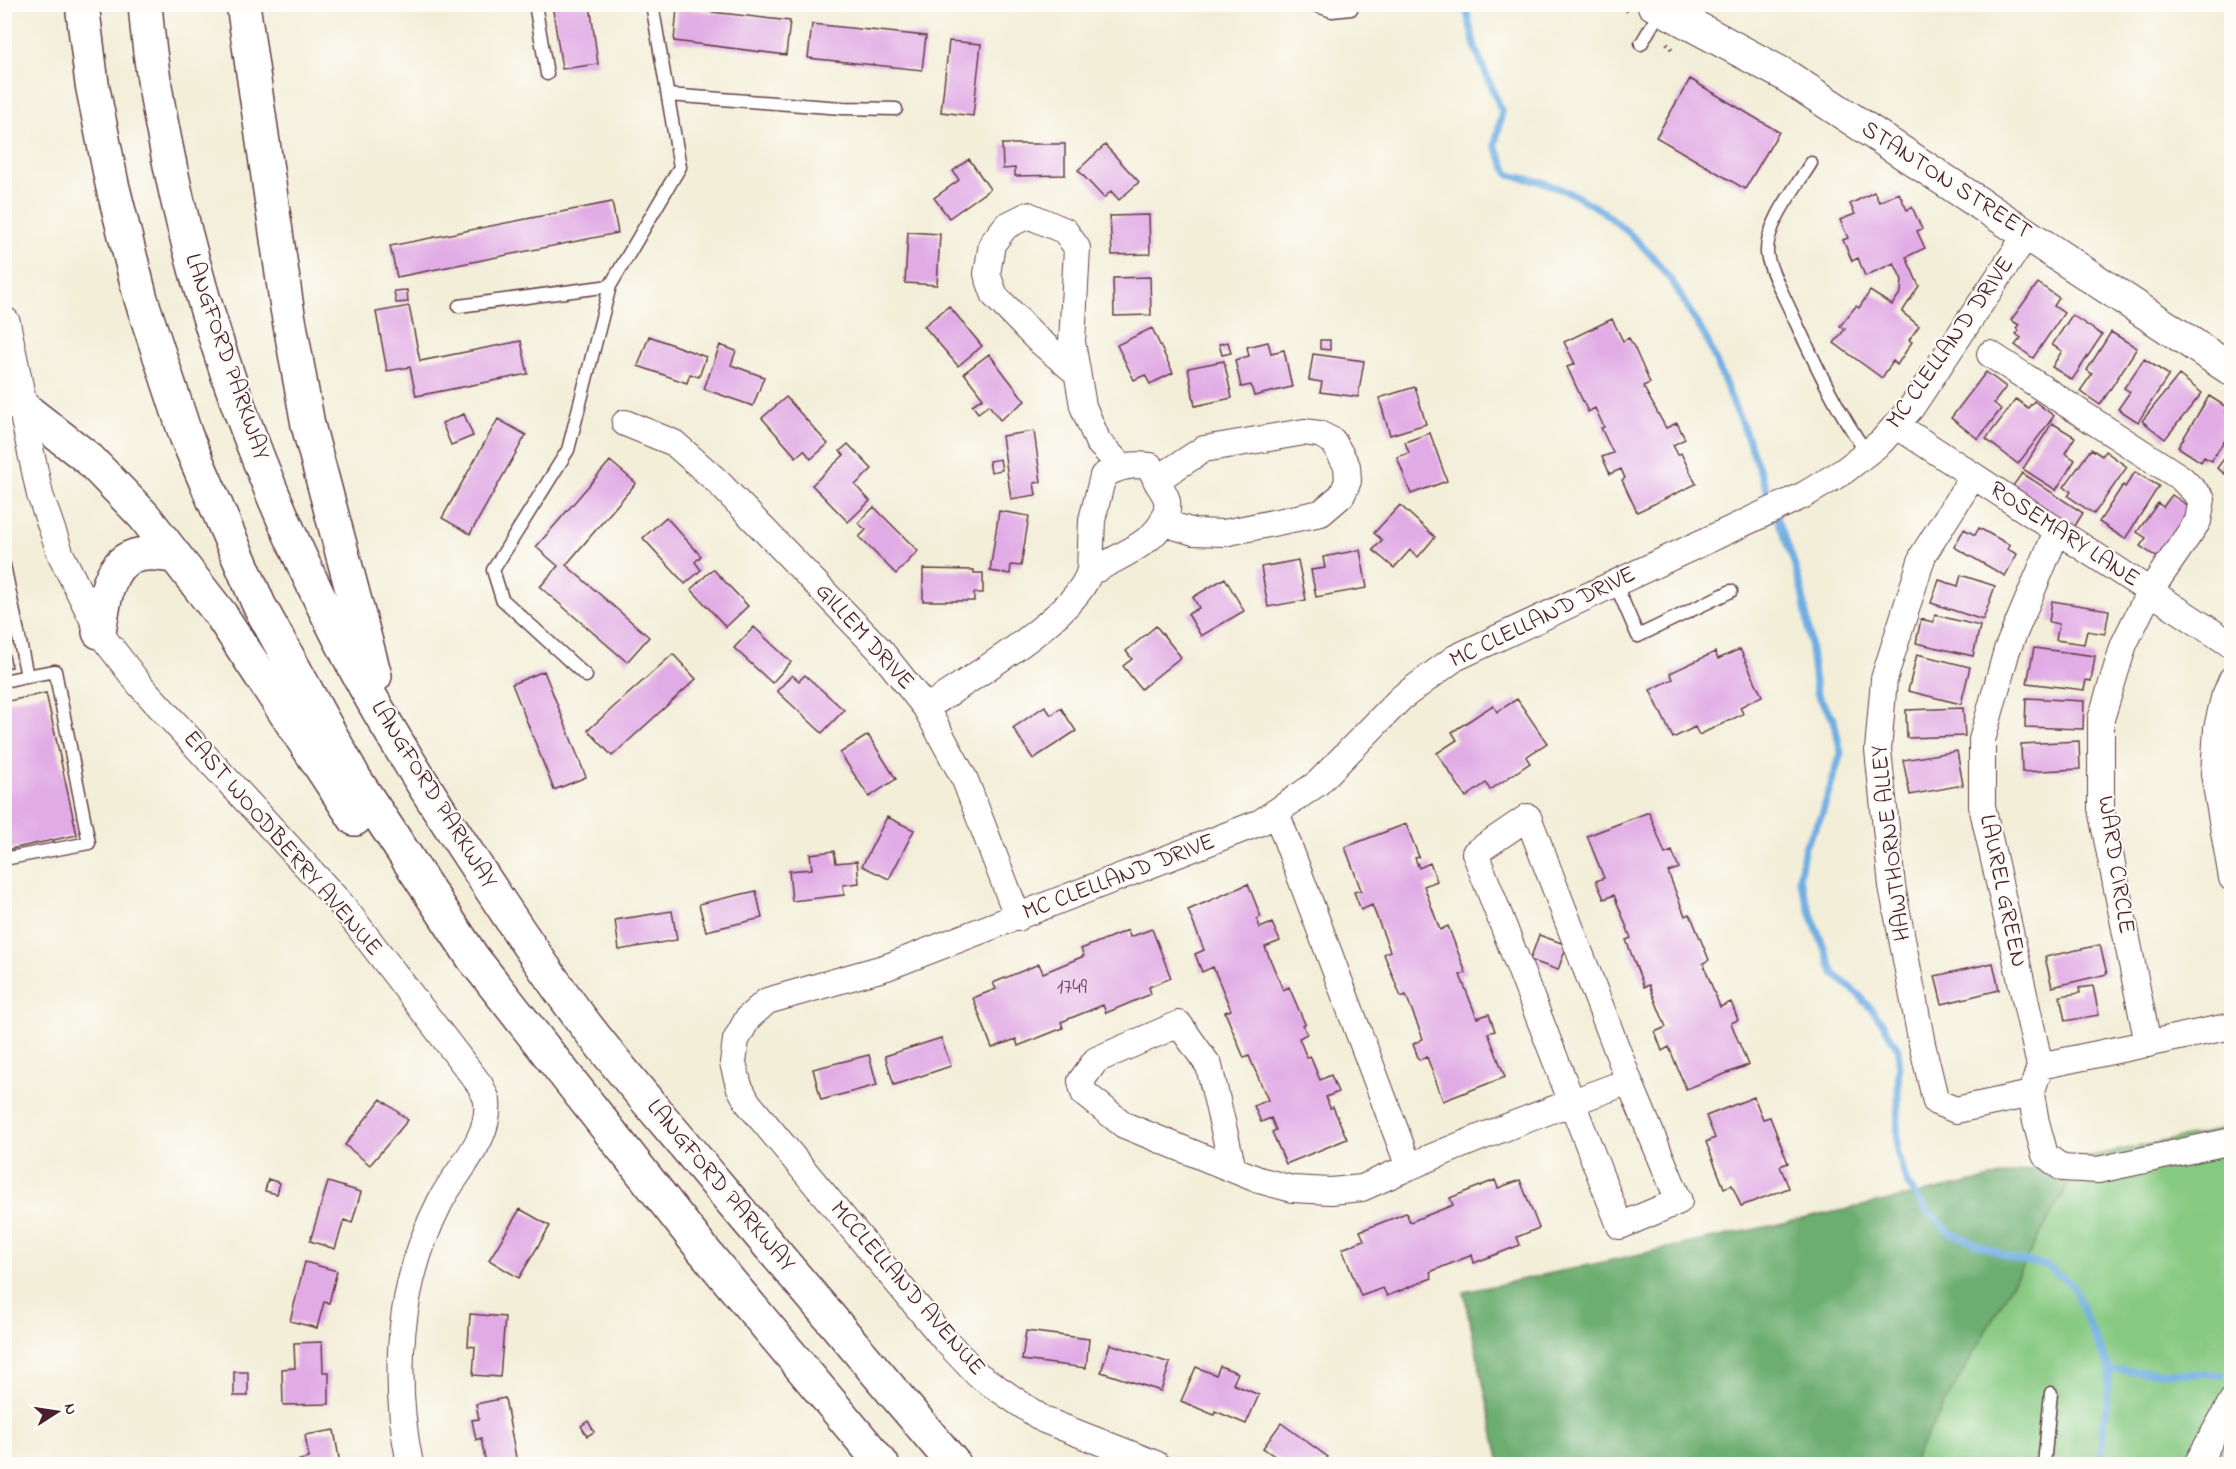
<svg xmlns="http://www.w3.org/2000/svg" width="2236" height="1469" viewBox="0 0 2236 1469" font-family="'Indie Flower',sans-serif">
  <rect width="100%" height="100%" fill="#fdfcf7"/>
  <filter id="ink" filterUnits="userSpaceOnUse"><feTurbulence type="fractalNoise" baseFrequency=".0167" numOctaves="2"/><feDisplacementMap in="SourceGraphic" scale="12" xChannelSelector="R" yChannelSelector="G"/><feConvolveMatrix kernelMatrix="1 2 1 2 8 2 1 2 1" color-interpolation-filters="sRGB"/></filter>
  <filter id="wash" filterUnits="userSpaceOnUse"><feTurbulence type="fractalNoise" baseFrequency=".008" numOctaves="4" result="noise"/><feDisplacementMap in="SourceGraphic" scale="24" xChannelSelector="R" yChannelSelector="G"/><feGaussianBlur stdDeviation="1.35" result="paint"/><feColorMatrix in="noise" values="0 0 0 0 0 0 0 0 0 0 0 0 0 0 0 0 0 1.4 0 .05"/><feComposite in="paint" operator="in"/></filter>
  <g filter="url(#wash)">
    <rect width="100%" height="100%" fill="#f3eed8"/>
    <!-- green -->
    <path fill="#86c981" stroke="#687456" stroke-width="1.5" d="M2231,1128V1464H1911L2083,1158Z"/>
    <!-- forest -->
    <path fill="#6cad6f" stroke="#5b664d" stroke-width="1.5" d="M2083,1158L1911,1464H1500L1464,1292Z"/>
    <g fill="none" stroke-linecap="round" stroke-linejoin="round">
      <!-- stream -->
      <path stroke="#6faee2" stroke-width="7" d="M1465,4L1476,50L1502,112L1495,145L1509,175L1542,182L1573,194L1602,211L1628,232L1652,256L1673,283L1707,340L1746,434L1793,560L1802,592L1808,625L1816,692L1834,720L1841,753L1821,817L1805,846L1799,879L1810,911L1834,974L1860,996L1881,1021L1899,1050L1897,1151L1907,1183L1926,1210L1951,1233L2013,1259L2046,1265L2073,1285L2085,1316L2110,1370L2100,1464
        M2110,1370L2222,1375"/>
    </g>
    <g id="blocks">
      <!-- building -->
      <path fill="#e1abe5" d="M552,4H590L598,64L562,69Z
        M677,8L790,21L786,55L674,41Z
        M812,24L926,36L922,70L808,58Z
        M949,41L981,44L973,116L941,112Z
        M1690,79L1779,132L1745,189L1656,137Z
        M1002,144H1065V175L1015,176V168L1003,169Z
        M1105,145L1139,182L1119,200L1111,191L1104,198L1078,170Z
        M969,159L990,189L949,218L934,198L959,180L953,171Z
        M1874,192L1879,202L1899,193L1907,210L1912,207L1922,229L1917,231L1925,248L1906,257L1919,286L1902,312L1919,326L1909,340L1912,342L1897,365L1893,361L1882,378L1834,343L1845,329L1840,326L1856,306L1859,308L1870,291L1892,305L1901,292L1902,280L1894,263L1865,276L1858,258L1852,261L1843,240L1848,238L1840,220L1855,214L1850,204Z
        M612,202L618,233L397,277L390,246Z
        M1149,215L1150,254L1112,255L1110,216Z
        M908,232L940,234L937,285L905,283Z
        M1150,277L1151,315L1114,316L1113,278Z
        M2038,283L2059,298L2054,306L2064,313L2033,358L2015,345L2021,338L2016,334L2019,331L2016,328L2019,325L2011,320Z
        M407,290L408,302L396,303L394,291Z
        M409,306L420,361L521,341L528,374L416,396L410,367L387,371L376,312Z
        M949,306L982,346L958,366L924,326Z
        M2072,315L2102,335L2072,380L2052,367L2062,351L2052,345Z
        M1612,319L1623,341L1629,338L1635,349L1650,383L1643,386L1666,428L1677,423L1685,439L1673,445L1678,455L1681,453L1696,484L1637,512L1622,480L1625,478L1621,469L1610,474L1602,457L1613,453L1601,428L1604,427L1595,408L1588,412L1567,367L1575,364L1564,342Z
        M1152,328L1173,373L1150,384L1145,375L1134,380L1117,345Z
        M2111,332L2137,348L2100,405L2080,391L2092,374L2087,370Z
        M649,336L706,357L699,377L690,374L687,383L638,366Z
        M1320,340H1330V350L1320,349Z
        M1228,342L1231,353L1222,355L1219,344Z
        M1268,342L1271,353L1284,350L1292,387L1254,396L1251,385L1241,387L1235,360L1249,356L1247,347Z
        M720,345L736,351L731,365L764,377L753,406L704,389Z
        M989,354L1025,401L1000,420L989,405L978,413L972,405L983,398L964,373Z
        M1313,354L1364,361L1358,397L1320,392L1322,382L1309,380Z
        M2144,359L2169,375L2138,422L2118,409L2130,392L2124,388Z
        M1224,361L1232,398L1195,406L1188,368Z
        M1986,372L2006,387L1994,403L2001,409L1978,439L1951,418Z
        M2179,375L2202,393L2165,439L2142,421Z
        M1415,387L1426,424L1390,435L1379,398Z
        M2209,396L2228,408L2225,412L2232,417V430L2211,461L2204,457L2201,462L2178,447Z
        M786,397L828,444L811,459L804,450L796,457L762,418Z
        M2016,399L2028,408L2034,401L2054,416L2018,464L1986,439Z
        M464,414L473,436L451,445L442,423Z
        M498,419L526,435L470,534L442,518Z
        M2052,423L2075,437L2065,453L2075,460L2056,490L2023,469Z
        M1034,431L1041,482L1034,483L1036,495L1011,499L1002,436Z
        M1430,433L1447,481L1411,494L1397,457L1409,453L1405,442Z
        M848,444L872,469L855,485L870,501L848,522L812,485L844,455L840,451Z
        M2232,448V479L2217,468Z
        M2091,449L2102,456L2105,451L2127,467L2094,514L2068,496L2071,492L2064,487Z
        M1000,459L1002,470L991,472L989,461Z
        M610,461L636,483L566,565L649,637L627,662L540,587L558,566L536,547Z
        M2135,472L2159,486L2125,539L2099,522L2123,485L2125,487Z
        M2022,473L2083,513L2070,534L2008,493Z
        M2172,495L2193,509L2158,558L2140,546L2146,538L2137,532L2158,503L2163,507Z
        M1400,505L1435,537L1418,557L1410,550L1394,568L1373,550L1382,540L1374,533Z
        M874,507L918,551L896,574L859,537L866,530L858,523Z
        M999,511L1029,516L1021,566L1011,565L1010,574L990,571Z
        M666,517L701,556L695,562L701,570L685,584L643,538Z
        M1979,528L2010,545L2007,549L2017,554L2005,576L1954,547L1964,529L1975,535Z
        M1360,550L1367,588L1316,597L1311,570L1325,568L1323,557Z
        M1298,560L1306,600L1268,607L1261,567Z
        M713,569L748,606L726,627L691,589Z
        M923,569L974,570V573H983V593H974V601H923Z
        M1961,575L1995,586L1983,620L1931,603L1939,580L1958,586Z
        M1225,578L1244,611L1201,636L1188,614L1199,608L1193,597Z
        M2052,601L2109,610L2105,634L2087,631L2084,644L2056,640L2059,624L2049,622Z
        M1935,615L1980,626L1973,656L1916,643L1921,619L1933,622Z
        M1156,626L1181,657L1141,689L1123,666L1132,659L1126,651Z
        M754,627L791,662L772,683L734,648Z
        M4,635L12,667L4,668Z
        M2034,648L2095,656L2091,681L2086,680L2084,690L2027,683Z
        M1740,649L1762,696L1740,707L1743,714L1699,735L1695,727L1673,738L1650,690L1673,679L1670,673L1715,652L1718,659Z
        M673,654L696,679L612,756L588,730Z
        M1917,654L1970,667L1961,704L1908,691Z
        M544,671L586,777L554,790L512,684Z
        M792,675L799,681L805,675L844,710L822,733L777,691Z
        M46,693L77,835L6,850L4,702Z
        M2026,698L2084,701L2083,729L2025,727Z
        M1517,699L1547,743L1526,757L1530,763L1490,790L1486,783L1466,797L1437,753L1457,740L1452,732L1493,705L1497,712Z
        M1045,706L1051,715L1061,708L1076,731L1033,759L1013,728Z
        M1963,708L1965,736L1907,738L1906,710Z
        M868,735L896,779L869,797L840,753Z
        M2079,741L2080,769L2022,772L2021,744Z
        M1957,751L1963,785L1910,795L1903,760Z
        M1649,812L1665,854L1672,851L1679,868L1668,872L1685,916L1690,914L1709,960L1703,963L1720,1007L1731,1002L1738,1020L1731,1023L1748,1065L1686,1089L1669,1047L1662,1051L1655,1032L1666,1027L1649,985L1644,987L1626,940L1631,938L1614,895L1604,899L1596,881L1604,878L1587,836Z
        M887,817L914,830L889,879L862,866Z
        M1406,824L1419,857L1415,858L1419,868L1430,863L1437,881L1424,886L1440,930L1448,926L1466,973L1460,975L1477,1018L1489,1014L1495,1031L1488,1033L1505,1077L1443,1101L1427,1057L1419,1060L1413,1044L1423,1039L1406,995L1401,997L1384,954L1390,951L1372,905L1361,910L1354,892L1361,890L1345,847Z
        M834,851L836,863L857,861L859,883L843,885L844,895L792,901L789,871L812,869L810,854Z
        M1248,884L1261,917L1257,919L1260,928L1272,923L1280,941L1265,947L1283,990L1289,987L1305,1024L1303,1025L1307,1034L1299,1038L1307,1058L1310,1056L1320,1080L1331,1075L1338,1092L1326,1097L1330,1108L1333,1107L1347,1139L1286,1164L1272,1132L1276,1130L1271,1118L1261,1122L1254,1106L1268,1100L1249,1056L1244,1058L1225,1012L1231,1010L1213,967L1202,972L1195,954L1204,950L1188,910Z
        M756,891L762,918L706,931L699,904Z
        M672,911L677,940L619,950L615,920Z
        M1152,929L1171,978L1149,987L1151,994L1106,1013L1103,1005L1061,1022L1063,1028L1018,1046L1016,1039L992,1048L973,998L996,989L993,983L1039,964L1043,973L1084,956L1081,949L1128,930L1130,937Z
        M1539,935L1567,945L1558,970L1530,960Z
        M2100,945L2107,974L2052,987L2045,957Z
        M1993,963L1999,990L1942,1004L1935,976Z
        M2093,986L2099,1015L2065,1021L2060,996L2080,993L2079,988Z
        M941,1038L951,1066L894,1085L885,1056Z
        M869,1055L877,1085L821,1100L813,1069Z
        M1754,1097L1763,1119L1770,1117L1788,1163L1780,1166L1789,1188L1741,1206L1732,1185L1724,1188L1706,1142L1715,1138L1706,1116Z
        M381,1099L408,1120L370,1165L345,1145Z
        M268,1179L280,1183L277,1194L265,1191Z
        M1495,1180L1498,1188L1520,1180L1539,1228L1517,1237L1520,1245L1474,1263L1472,1255L1430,1272L1432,1278L1387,1296L1383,1288L1361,1296L1342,1249L1364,1240L1360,1231L1406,1213L1410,1222L1453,1205L1450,1198Z
        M328,1182L361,1192L352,1223L344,1220L335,1249L310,1241Z
        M520,1209L550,1226L519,1278L489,1260Z
        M305,1262L337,1271L329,1303L324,1302L317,1328L290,1321Z
        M470,1314L505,1317L500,1377L473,1375L475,1347L468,1346Z
        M1026,1331L1089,1339L1086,1368L1022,1360Z
        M322,1342L323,1372H329V1404L283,1405L282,1369L295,1368L294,1343Z
        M1110,1344L1170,1363L1161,1391L1101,1372Z
        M1220,1366L1238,1373L1233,1384L1259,1395L1246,1424L1215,1411L1214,1415L1181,1401L1196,1367L1216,1375Z
        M234,1372H248V1396H234Z
        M505,1398L517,1463L486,1464L481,1438L476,1440L472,1420L479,1419L476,1404Z
        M588,1421L594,1432L587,1436L581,1426Z
        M1281,1423L1328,1457L1322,1464H1286L1263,1448Z
        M334,1430L340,1464H300L299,1460L309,1458L305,1435Z"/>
    </g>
  </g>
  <g filter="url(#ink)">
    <use href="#blocks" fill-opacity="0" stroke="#633e45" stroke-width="1.5"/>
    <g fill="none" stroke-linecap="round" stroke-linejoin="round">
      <!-- service casing -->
      <g stroke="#633e45" stroke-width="15">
        <path id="service" d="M535,4L547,74
          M1312,4L1332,11L1351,9L1353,4
          M1641,44L1661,10
          M668,95L842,108L896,109
          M1811,163C1797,186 1766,224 1767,252C1767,264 1780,288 1785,299C1810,352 1833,405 1867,453
          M459,306L610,286
          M4,565L27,676L55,671L89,843L4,859
          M1615,583L1638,636L1731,591
          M586,676L502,599L493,570L568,450L610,286L680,167L652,4
          M4,681L27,676
          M2044,1464L2051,1393"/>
      </g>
      <!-- minor casing -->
      <g stroke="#633e45" stroke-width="28">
        <path id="minor" d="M1990,354L2181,478L2202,499L2198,521L2150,591L2124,644L2101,719V809L2148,1044
          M1077,373L1036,338L995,296L987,274L992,244L1006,226L1028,215L1065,231L1077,248L1072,342L1083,406L1098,442L1122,467
          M21,406L40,495L61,555L99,632L140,685L342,905L480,1085C482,1090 486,1096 487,1101C491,1140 456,1170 440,1202C398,1284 392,1376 410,1464
          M625,423L674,443L717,481L880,650L926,708L965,780L1018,918
          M1896,425L2232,645
          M1973,476L1923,555L1884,679L1878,750L1892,886L1922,1044L1936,1102L1956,1110L2031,1094
          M2057,531L2007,650L1982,740V806L2040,1066L2031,1094L2036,1122L2045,1155L2062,1168L2098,1170L2232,1141
          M1090,570L1092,520L1103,476C1118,466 1132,464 1150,466L1156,480
          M2232,679L2224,698L2217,728L2214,774L2232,878
          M926,708C966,681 1079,615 1090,570L1097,569C1122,554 1171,537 1167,501C1166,494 1159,486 1156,480L1204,449L1304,432L1319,434L1333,441L1347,466L1348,481L1342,495L1321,513L1224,533L1194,532L1164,523
          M2040,1066L2232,1026
          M1409,1167C1481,1135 1555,1109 1629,1081L1528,817L1475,853L1620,1226L1679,1201L1629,1081
          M1233,1169L1209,1066L1179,1024L1096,1060L1081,1081L1084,1093L1124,1125L1259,1180L1292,1189L1331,1191L1362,1188L1409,1167L1276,812
          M1156,1464L1044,1420L978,1375L945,1340L748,1103L739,1086L733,1063L736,1040L748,1018L767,1001L887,967L1261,822L1318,783L1401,698L1455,658L1804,495L1844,471L1881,442L1911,408L2027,234
          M2197,1464L2232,1401"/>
      </g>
      <!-- tertiary casing -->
      <g stroke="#633e45" stroke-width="34">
        <path id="tertiary" d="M1653,4L1785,75L2232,370
          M4,323L21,406"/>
      </g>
      <!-- motorway casing -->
      <g stroke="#633e45" stroke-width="36">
        <path id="motorway" d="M82,4L92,84L112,184L141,299L186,436L259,605L355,779L473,958L704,1251L882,1464
          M145,4C150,70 163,134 177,198C213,352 270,504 343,645C380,719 425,788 470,857C506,912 542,967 581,1019C624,1076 672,1129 717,1184C796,1277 875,1371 954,1464
          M243,4L287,308L308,425L375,676
          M21,406L89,459L144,516L221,615L355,819
          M99,632C108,579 111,542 176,557"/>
      </g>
      <!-- path -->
      <path stroke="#633e45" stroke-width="4" stroke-dasharray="1.5 4.5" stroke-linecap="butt" d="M1616,4L1628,11
        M1667,43L1673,51"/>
      <!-- service -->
      <use href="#service" stroke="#fff" stroke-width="12"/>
      <!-- minor -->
      <use href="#minor" stroke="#fff" stroke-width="26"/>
      <!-- tertiary -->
      <use href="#tertiary" stroke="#fff" stroke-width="32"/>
      <!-- motorway -->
      <use href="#motorway" stroke="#fff" stroke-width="33"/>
    </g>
  </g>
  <g text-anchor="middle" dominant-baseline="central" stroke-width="4.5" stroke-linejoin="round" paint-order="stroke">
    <!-- number labels -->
    <g font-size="21" fill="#70425a">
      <text x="1072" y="988">1749</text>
    </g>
    <!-- street labels -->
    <g font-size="24" fill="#4a1f2b" stroke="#fdfcf7">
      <text transform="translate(1946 181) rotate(33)">STANTON STREET</text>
      <text transform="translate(1951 343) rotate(-55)">MC CLELLAND DRIVE</text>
      <text transform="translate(226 357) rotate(71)">LANGFORD PARKWAY</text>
      <text transform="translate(2064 535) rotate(33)">ROSEMARY LANE</text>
      <text transform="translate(1543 618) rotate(-26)">MC CLELLAND DRIVE</text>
      <text transform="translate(864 637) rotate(48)">GILLEM DRIVE</text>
      <text transform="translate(433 795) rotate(58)">LANGFORD PARKWAY</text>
      <text transform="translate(1892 843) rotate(-97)">HAWTHORNE ALLEY</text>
      <text transform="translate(282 844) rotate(49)">EAST WOODBERRY AVENUE</text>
      <text transform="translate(2115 865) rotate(81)">WARD CIRCLE</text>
      <text transform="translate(1119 878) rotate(-21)">MC CLELLAND DRIVE</text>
      <text transform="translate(2002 891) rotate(78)">LAUREL GREEN</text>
      <text transform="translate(720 1186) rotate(50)">LANGFORD PARKWAY</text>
      <text transform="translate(907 1289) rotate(49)">MCCLELLAND AVENUE</text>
    </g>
  </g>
  <!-- margin -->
  <rect width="2236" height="1469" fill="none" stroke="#fdfcf7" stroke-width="24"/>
  <!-- north arrow -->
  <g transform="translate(57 1412) rotate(78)" stroke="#fdfcf7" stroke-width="4.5" paint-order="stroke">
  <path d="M0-4.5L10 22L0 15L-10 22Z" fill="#4a1f2b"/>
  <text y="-9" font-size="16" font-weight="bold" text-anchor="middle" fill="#4a1f2b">N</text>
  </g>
</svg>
